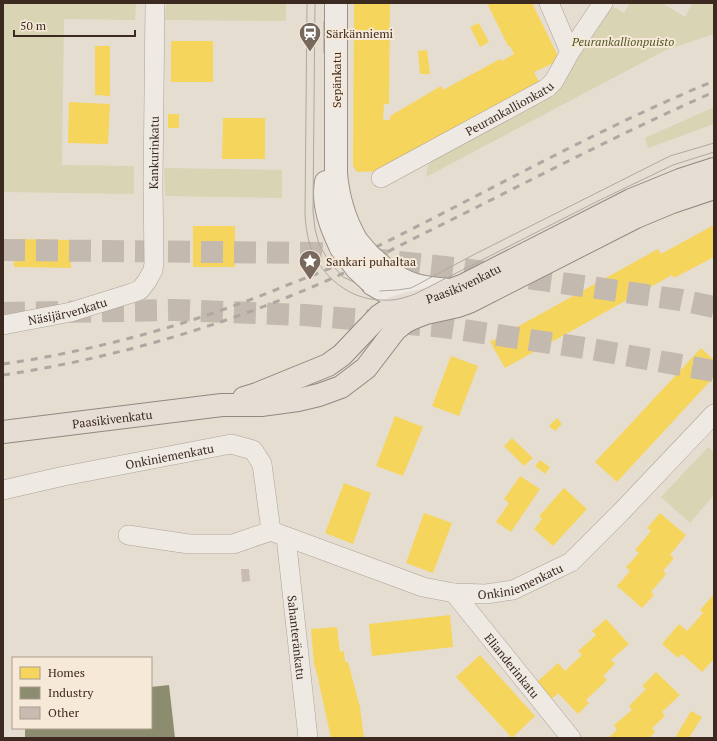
<svg xmlns="http://www.w3.org/2000/svg" width="717" height="741" viewBox="0 0 717 741" font-family="'PT Serif',serif">
  <rect width="100%" height="100%" fill="#e6ddd1"/>
  <!-- green -->
  <path fill="#d8d4b4" d="M3,3H136L135,20L64,19L62,165L134,166V194L3,192Z
    M166,3H286V21L165,20Z
    M630,3H662L685,17L692,3H714V34L666,50L426,177L428,165L430,162L561,84L612,6L624,13Z
    M714,107V124L648,148L645,138Z
    M164,168L282,170V198L165,196Z
    M708,447L714,452V495L690,523L661,497Z"/>
  <!-- homes -->
  <path fill="#f6d55c" d="M354,3H390L389,104H384L383,120H390V116L441,86L443,90L500,59L502,61L514,54L510,46H508L487,3H532L560,60L534,72L540,84L378,171L357,172L353,166Z
    M479,23L489,42L480,47L470,27Z
    M171,41H213V82H171Z
    M95,46H110V96L95,95Z
    M427,50L430,74H420L418,51Z
    M69,102L110,104L108,144L68,143Z
    M168,114H179V128H168Z
    M223,118H265V159H222Z
    M714,225V257L674,278L672,275L505,368L490,342L658,249L661,254Z
    M193,226H235V267H193Z
    M14,239L71,240V268L14,267Z
    M701,348L714,360V377L617,482L595,462Z
    M451,356L478,366L459,416L432,406Z
    M395,416L423,427L403,476L376,466Z
    M557,418L562,424L555,431L549,426Z
    M512,438L533,458L524,466L504,446Z
    M540,460L550,467L545,474L535,466Z
    M520,476L540,489L511,532L496,522L509,503L504,499Z
    M344,483L371,493L353,544L325,533Z
    M564,488L587,509L553,546L534,529L542,519L539,516Z
    M424,513L452,523L433,573L406,563Z
    M660,513L686,535L670,555L674,558L663,571L666,574L651,592L654,595L642,608L617,586L630,571L626,567L639,553L635,550L651,531L647,528Z
    M714,594V651L713,653L714,654V659L702,672L682,654L678,658L662,644L679,624L687,631L703,613L700,610Z
    M450,615L453,647L372,656L369,624Z
    M606,619L629,644L611,660L615,664L603,676L607,680L586,700L589,703L578,714L558,693L552,699L537,682L558,663L565,671L582,655L578,651L596,635L592,631Z
    M337,627L340,652L344,651L345,662H348L360,707L364,738H331L317,674L314,664L311,629Z
    M480,655L535,716L512,738L456,677Z
    M656,672L680,695L662,712L665,716L652,728L655,732L649,738H608L617,730L614,725L632,710L629,706L646,689L642,686Z
    M691,711L702,717L689,738H675Z"/>
  <!-- industry -->
  <path fill="#8c8c6e" d="M169,685L175,738H25V728H151V687Z"/>
  <!-- building -->
  <path fill="#cabbb2" d="M323,21H326V53H323Z
    M241,569H249L250,581L242,582Z"/>
  <g fill="none" stroke-linecap="round" stroke-linejoin="round">
    <!-- trunk-tunnel -->
    <path stroke="#c4b9ae" stroke-width="22" stroke-dasharray="22 11" stroke-linecap="butt" d="M3,250L317,253L464,269L681,300L714,307
      M3,313L174,310L305,315L444,327L591,349L714,371"/>
    <!-- minor casing -->
    <g stroke="#aca299" stroke-width="20">
      <g id="minor">
        <path d="M549,3L570,52"/>
        <path id="s1" d="M381,178L547,88L554,81L570,52L603,3"/>
        <path id="s2" d="M3,325L71,312L132,293L140,290L147,281L153,270L154,263L153,185L155,3"/>
        <path id="s3" d="M3,490L64,476L231,444L253,450L262,464L271,531"/>
        <path id="s4" d="M128,535L189,544H233L271,531L423,587L454,593L486,594L513,590L571,562L621,512L714,414"/>
        <path id="s5" d="M286,537L308,738"/>
        <path id="s6" d="M454,593L571,738"/>
      </g>
    </g>
    <!-- secondary casing -->
    <g stroke="#9b928a" stroke-width="24">
      <path id="secondary" d="M336,3V173C338,197 344,219 357,241
        M326,182C322,205 331,227 341,248
        M385,269C409,286 422,288 450,290
        M372,284L405,303L420,307"/>
    </g>
    <!-- primary casing -->
    <g stroke="#918880" stroke-width="24">
      <g id="primary">
        <path id="s7" d="M244,398L257,394L328,365L342,355L379,316C393,305 409,303 426,299C439,295 450,290 462,286L631,200L680,180L714,169"/>
        <path id="s8" d="M3,432L222,405H261L298,400L319,395L341,387L366,368L395,330L405,322L413,318L426,313L458,306L469,302L636,217L672,202L714,188"/>
      </g>
    </g>
    <!-- minor -->
    <use href="#minor" stroke="#eee9e2" stroke-width="19"/>
    <!-- secondary -->
    <use href="#secondary" stroke="#eee9e2" stroke-width="22"/>
    <!-- primary -->
    <use href="#primary" stroke="#e6ded4" stroke-width="22"/>
    <!-- tram -->
    <path stroke="#aea8a2" stroke-width="1" d="M307,3L305,215C306,226 307,237 311,248C322,277 350,300 382,300C394,301 404,298 415,294L598,201L673,165L714,152
      M315,3L313,211L315,229L319,244L327,258L335,268L343,277L367,288L379,291L397,290L411,288L475,254L670,156L714,143"/>
    <!-- rail -->
    <path stroke="#aea8a2" stroke-width="3" stroke-dasharray="7 7" stroke-linecap="butt" d="M3,364C100,350 195,323 285,286C305,278 324,271 343,263C467,204 587,133 714,81
      M3,375C122,357 237,322 346,272C375,259 404,243 433,229C526,183 618,134 714,92"/>
    <!-- secondary-bridge casing -->
    <g stroke="#9b928a" stroke-width="24" stroke-linecap="butt">
      <path id="secondary-bridge" d="M357,241L369,255L385,269
        M341,248L357,269L372,283"/>
    </g>
    <!-- secondary-bridge -->
    <use href="#secondary-bridge" stroke="#eee9e2" stroke-width="22"/>
  </g>
  <!-- icons -->
  <defs>
    <g id="station-pin" transform="scale(1.15)"><path d="M0 17L-7.5 6A9.5 9.5 0 1 1 7.5 6Z" fill="#78695e" stroke="#f6e9d8"/><path d="M-3-6H3Q5-6 5-4V2Q5 4 3 4L4.5 6H3L1.5 4h-3L-3 6H-4.5L-3 4Q-5 4-5 2V-4Q-5-6-3-6ZM-3.5-4v3h7v-3ZM-3.5 1v1.5H-2V1ZM2 1v1.5H3.5V1Z" fill="#fff"/></g>
    <g id="sight-pin" transform="scale(1.15)"><path d="M0 17L-7.5 6A9.5 9.5 0 1 1 7.5 6Z" fill="#78695e" stroke="#f6e9d8"/><path d="M0-6L1.8-2.2L6-1.7L2.9 1.2L3.7 5.4L0 3.3L-3.7 5.4L-2.9 1.2L-6-1.7L-1.8-2.2Z" fill="#fff"/></g>
  </defs>
  <g fill-rule="evenodd">
    <use href="#station-pin" x="310" y="33"/>
    <use href="#sight-pin" x="310" y="261"/>
  </g>
  <g text-anchor="middle" dominant-baseline="central" stroke-width="4" stroke-linejoin="round" paint-order="stroke">
    <!-- poi labels -->
    <g font-size="12" fill="#3c2a20" stroke="#f6e9d8" text-anchor="start">
      <text x="326" y="33">Särkänniemi</text>
      <text x="326" y="261">Sankari puhaltaa</text>
    </g>
    <!-- park labels -->
    <g font-size="12" font-style="italic" fill="#525827" stroke="#f6e9d8">
      <text x="623" y="41">Peurankallionpuisto</text>
    </g>
    <!-- street labels -->
    <g font-size="12" fill="#3c2a20" stroke="#f6e9d8">
      <text transform="translate(336 80) rotate(-90)">Sepänkatu</text>
      <text stroke="none"><textPath href="#s1" startOffset="146">Peurankallionkatu</textPath></text>
      <text stroke="none"><textPath href="#s2" startOffset="283">Kankurinkatu</textPath></text>
      <text stroke="none"><textPath href="#s7" startOffset="252">Paasikivenkatu</textPath></text>
      <text stroke="none"><textPath href="#s2" startOffset="66">Näsijärvenkatu</textPath></text>
      <text stroke="none"><textPath href="#s8" startOffset="110">Paasikivenkatu</textPath></text>
      <text stroke="none"><textPath href="#s3" startOffset="170">Onkiniemenkatu</textPath></text>
      <text stroke="none"><textPath href="#s4" startOffset="408">Onkiniemenkatu</textPath></text>
      <text stroke="none"><textPath href="#s5" startOffset="101">Sahanteränkatu</textPath></text>
      <text stroke="none"><textPath href="#s6" startOffset="93">Elianderinkatu</textPath></text>
    </g>
  </g>
  <!-- border -->
  <rect width="717" height="741" fill="none" stroke="#3c2a20" stroke-width="8"/>
  <!-- legend -->
  <rect x="12" y="657" width="140" height="72" fill="#f6e9d8" stroke="#ac9d8e"/>
  <rect x="20" y="667" width="20" height="12" fill="#f6d55c" stroke="#ac9d8e"/>
  <text x="48" y="677" font-size="12" fill="#3c2a20">Homes</text>
  <rect x="20" y="687" width="20" height="12" fill="#8c8c6e" stroke="#ac9d8e"/>
  <text x="48" y="697" font-size="12" fill="#3c2a20">Industry</text>
  <rect x="20" y="707" width="20" height="12" fill="#cabbb2" stroke="#ac9d8e"/>
  <text x="48" y="717" font-size="12" fill="#3c2a20">Other</text>
  <!-- scale -->
  <path d="M14 30v6h121v-6" fill="none" stroke="#3c2a20" stroke-width="2"/>
  <text x="20" y="30" font-size="12" fill="#3c2a20" stroke="#f6e9d8" stroke-width="3" paint-order="stroke">50 m</text>
</svg>
